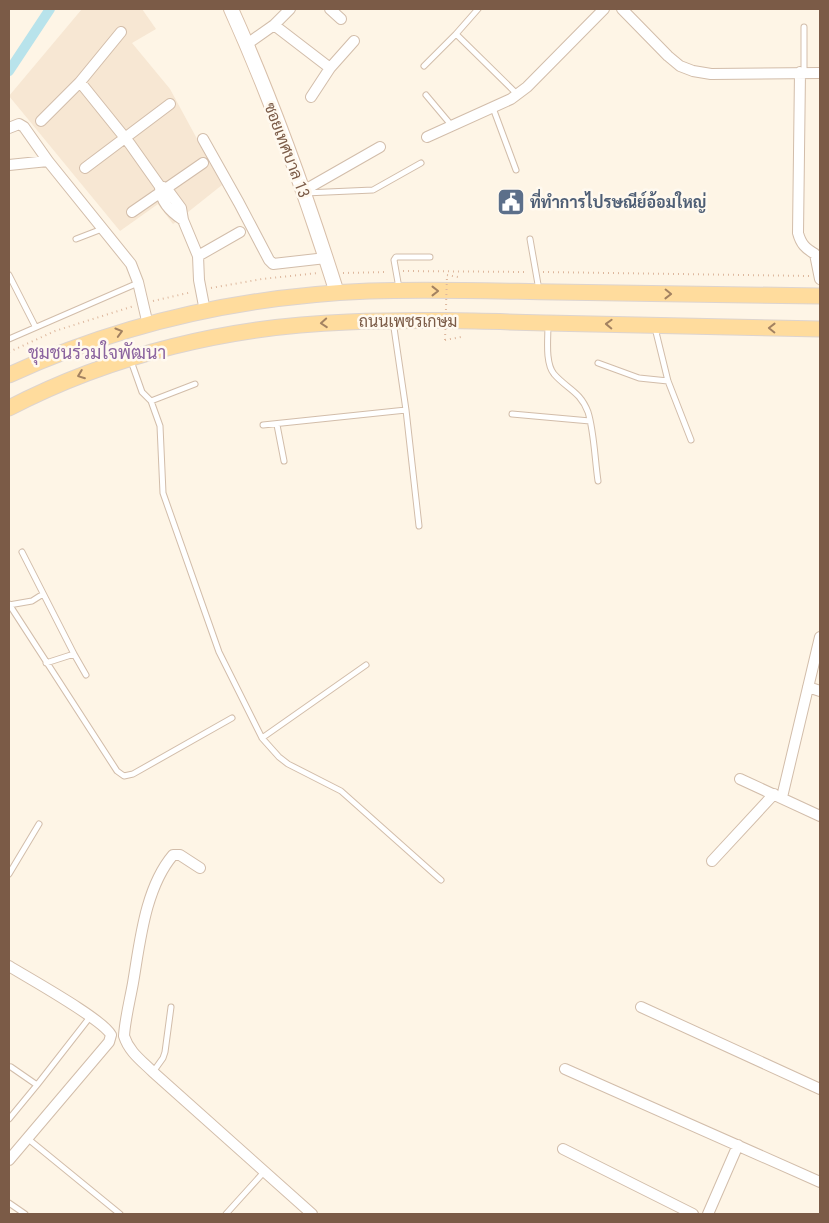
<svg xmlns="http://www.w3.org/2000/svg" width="829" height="1223" viewBox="0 0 829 1223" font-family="'Roboto Condensed',Sarabun,sans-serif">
  <rect width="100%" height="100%" fill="#fef5e6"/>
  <!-- residential -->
  <path fill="#f7e7d3" d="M82,9H142L156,29L132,43L170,89L222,185L173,224L158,204L120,231L9,96Z"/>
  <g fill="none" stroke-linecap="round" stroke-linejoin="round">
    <!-- canal -->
    <path stroke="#b8e3eb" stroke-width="10" d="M9,71L50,9"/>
    <!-- lane casing -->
    <g stroke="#d2bdaa" stroke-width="7">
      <path id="lane" d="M478,9L456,34L517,94
        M804,27V73
        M424,66L456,34
        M426,95L452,126
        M493,108L516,170
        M305,193L373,190L421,163
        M76,239L102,229
        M530,239L539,290
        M9,275L35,326
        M399,288L394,260L396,257H430
        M548,325C548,339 545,363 554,374C567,389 580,391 588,412C594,431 595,461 598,481
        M655,328L668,381L691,440
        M9,339L138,283
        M131,361L142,392L151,401L160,426L163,493L219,652L262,738L366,665
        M598,363L639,378L668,381
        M151,401L195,384
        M406,410L419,526
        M512,414L590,421
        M263,425L406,410L393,321
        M277,425L284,461
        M22,552L74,654
        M9,604L117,771L124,776L133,774L232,718
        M9,605L32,601L43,594
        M46,663L74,654L86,675
        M262,738L279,757L288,764L341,791L441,880
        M9,874L39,824
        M11,1067L37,1085L90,1017
        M153,1072L163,1058L165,1052L171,1007
        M9,1119L37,1085
        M27,1138L120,1214
        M9,1203L25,1214
        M226,1214L264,1172"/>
    </g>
    <!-- street casing -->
    <g stroke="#d2bdaa" stroke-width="12">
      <path id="street" d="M290,9L274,25L330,68L354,41
        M330,9L341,19
        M622,9L668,56L680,66L693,71L711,74L820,73
        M121,32L80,82L130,144L159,185L167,189L181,208L183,220L198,256L199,280L205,311
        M247,44L274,25
        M800,72L798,233C801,244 805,248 815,254L820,279
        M311,97L330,68
        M41,121L80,82
        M9,128L19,124L24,127L48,161
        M427,137L511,99L527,87L604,9
        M203,139L239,203L269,260L273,264L326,258
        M9,165L48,161L131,264L138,282L148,325
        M85,168L170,104
        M160,188C161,202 172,213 183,220
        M303,191L380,147
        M132,212L203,163
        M198,256L240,232
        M808,687L820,691
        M740,779L820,816
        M782,797L820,637
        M712,861L774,794
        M200,868L180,855H173C145,888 140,942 133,983C130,1000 125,1019 124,1036C129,1052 142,1061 153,1072L312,1214
        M9,966C28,978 103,1019 111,1035
        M641,1007L820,1089
        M565,1069L820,1182
        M563,1149L693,1214
        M9,1160L109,1042L111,1035
        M708,1214L738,1145"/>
    </g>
    <!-- secondary casing -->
    <g stroke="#d8bfa9" stroke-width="16">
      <path id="secondary" d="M231,9C272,100 307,198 337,293"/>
    </g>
    <!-- primary casing -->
    <g stroke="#ddd4cf" stroke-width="17">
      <path id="primary" d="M9,375C122,323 245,296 369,291C431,289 493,291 555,292C644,293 732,295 820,296
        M9,408C113,354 231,326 348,322C414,319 480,321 547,323C638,325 729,327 820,329"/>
    </g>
    <!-- path -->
    <path stroke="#ddb79d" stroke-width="2" stroke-dasharray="1 4" stroke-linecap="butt" d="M403,271L528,272
      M543,272L810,276
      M343,273L388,272
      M447,275L458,277
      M211,288L262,279L318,273
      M153,301L192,292
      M445,340L461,337
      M9,352L55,331L134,306"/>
    <!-- lane -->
    <use href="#lane" stroke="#fff" stroke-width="5"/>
    <!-- street -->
    <use href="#street" stroke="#fff" stroke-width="10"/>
    <!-- secondary -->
    <use href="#secondary" stroke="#fff" stroke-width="14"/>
    <!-- primary -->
    <use href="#primary" stroke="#ffdc9d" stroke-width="15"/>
    <!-- path-bridge -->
    <path stroke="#ddb79d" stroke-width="2" stroke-dasharray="1 4" stroke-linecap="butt" d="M445,340L447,275"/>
  </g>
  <!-- one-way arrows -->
  <defs><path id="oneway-chevron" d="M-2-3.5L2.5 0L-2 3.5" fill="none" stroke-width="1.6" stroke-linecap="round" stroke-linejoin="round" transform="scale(1.25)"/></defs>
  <g stroke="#a38261">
    <use href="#oneway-chevron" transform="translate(435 291)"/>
    <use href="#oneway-chevron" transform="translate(668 294) rotate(1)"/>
    <use href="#oneway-chevron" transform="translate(324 323) rotate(176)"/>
    <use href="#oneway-chevron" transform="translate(609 324) rotate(-178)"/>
    <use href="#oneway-chevron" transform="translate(772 328) rotate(-179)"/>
    <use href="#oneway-chevron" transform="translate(119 332) rotate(-16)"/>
    <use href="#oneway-chevron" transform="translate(81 375) rotate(159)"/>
  </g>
  <!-- icons -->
  <defs>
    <g id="civic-square" transform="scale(1.4375)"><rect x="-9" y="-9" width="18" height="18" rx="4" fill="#5c6f8a" stroke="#fff9ef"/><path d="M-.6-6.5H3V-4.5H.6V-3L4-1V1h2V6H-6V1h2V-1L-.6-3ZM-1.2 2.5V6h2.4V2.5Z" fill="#fff"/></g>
  </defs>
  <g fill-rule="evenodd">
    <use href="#civic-square" x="511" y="202"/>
  </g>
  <g text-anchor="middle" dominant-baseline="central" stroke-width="5" stroke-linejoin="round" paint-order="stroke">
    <!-- street labels -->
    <g font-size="16" fill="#7b5b47" stroke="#fff9ef">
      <text transform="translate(287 150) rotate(69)">ซอยเทศบาล 13</text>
      <text x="408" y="321">ถนนเพชรเกษม</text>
    </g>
    <!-- service labels -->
    <g font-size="16" font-weight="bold" fill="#4e5e75" stroke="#fff9ef" text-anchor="start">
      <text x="530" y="202">ที่ทำการไปรษณีย์อ้อมใหญ่</text>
    </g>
    <!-- neighbourhood labels -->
    <g font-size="18" fill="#8b639f" stroke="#fff9ef">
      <text x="97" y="352">ชุมชนร่วมใจพัฒนา</text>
    </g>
  </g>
  <!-- border -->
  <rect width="829" height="1223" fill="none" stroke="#7b5b47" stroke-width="20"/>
</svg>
